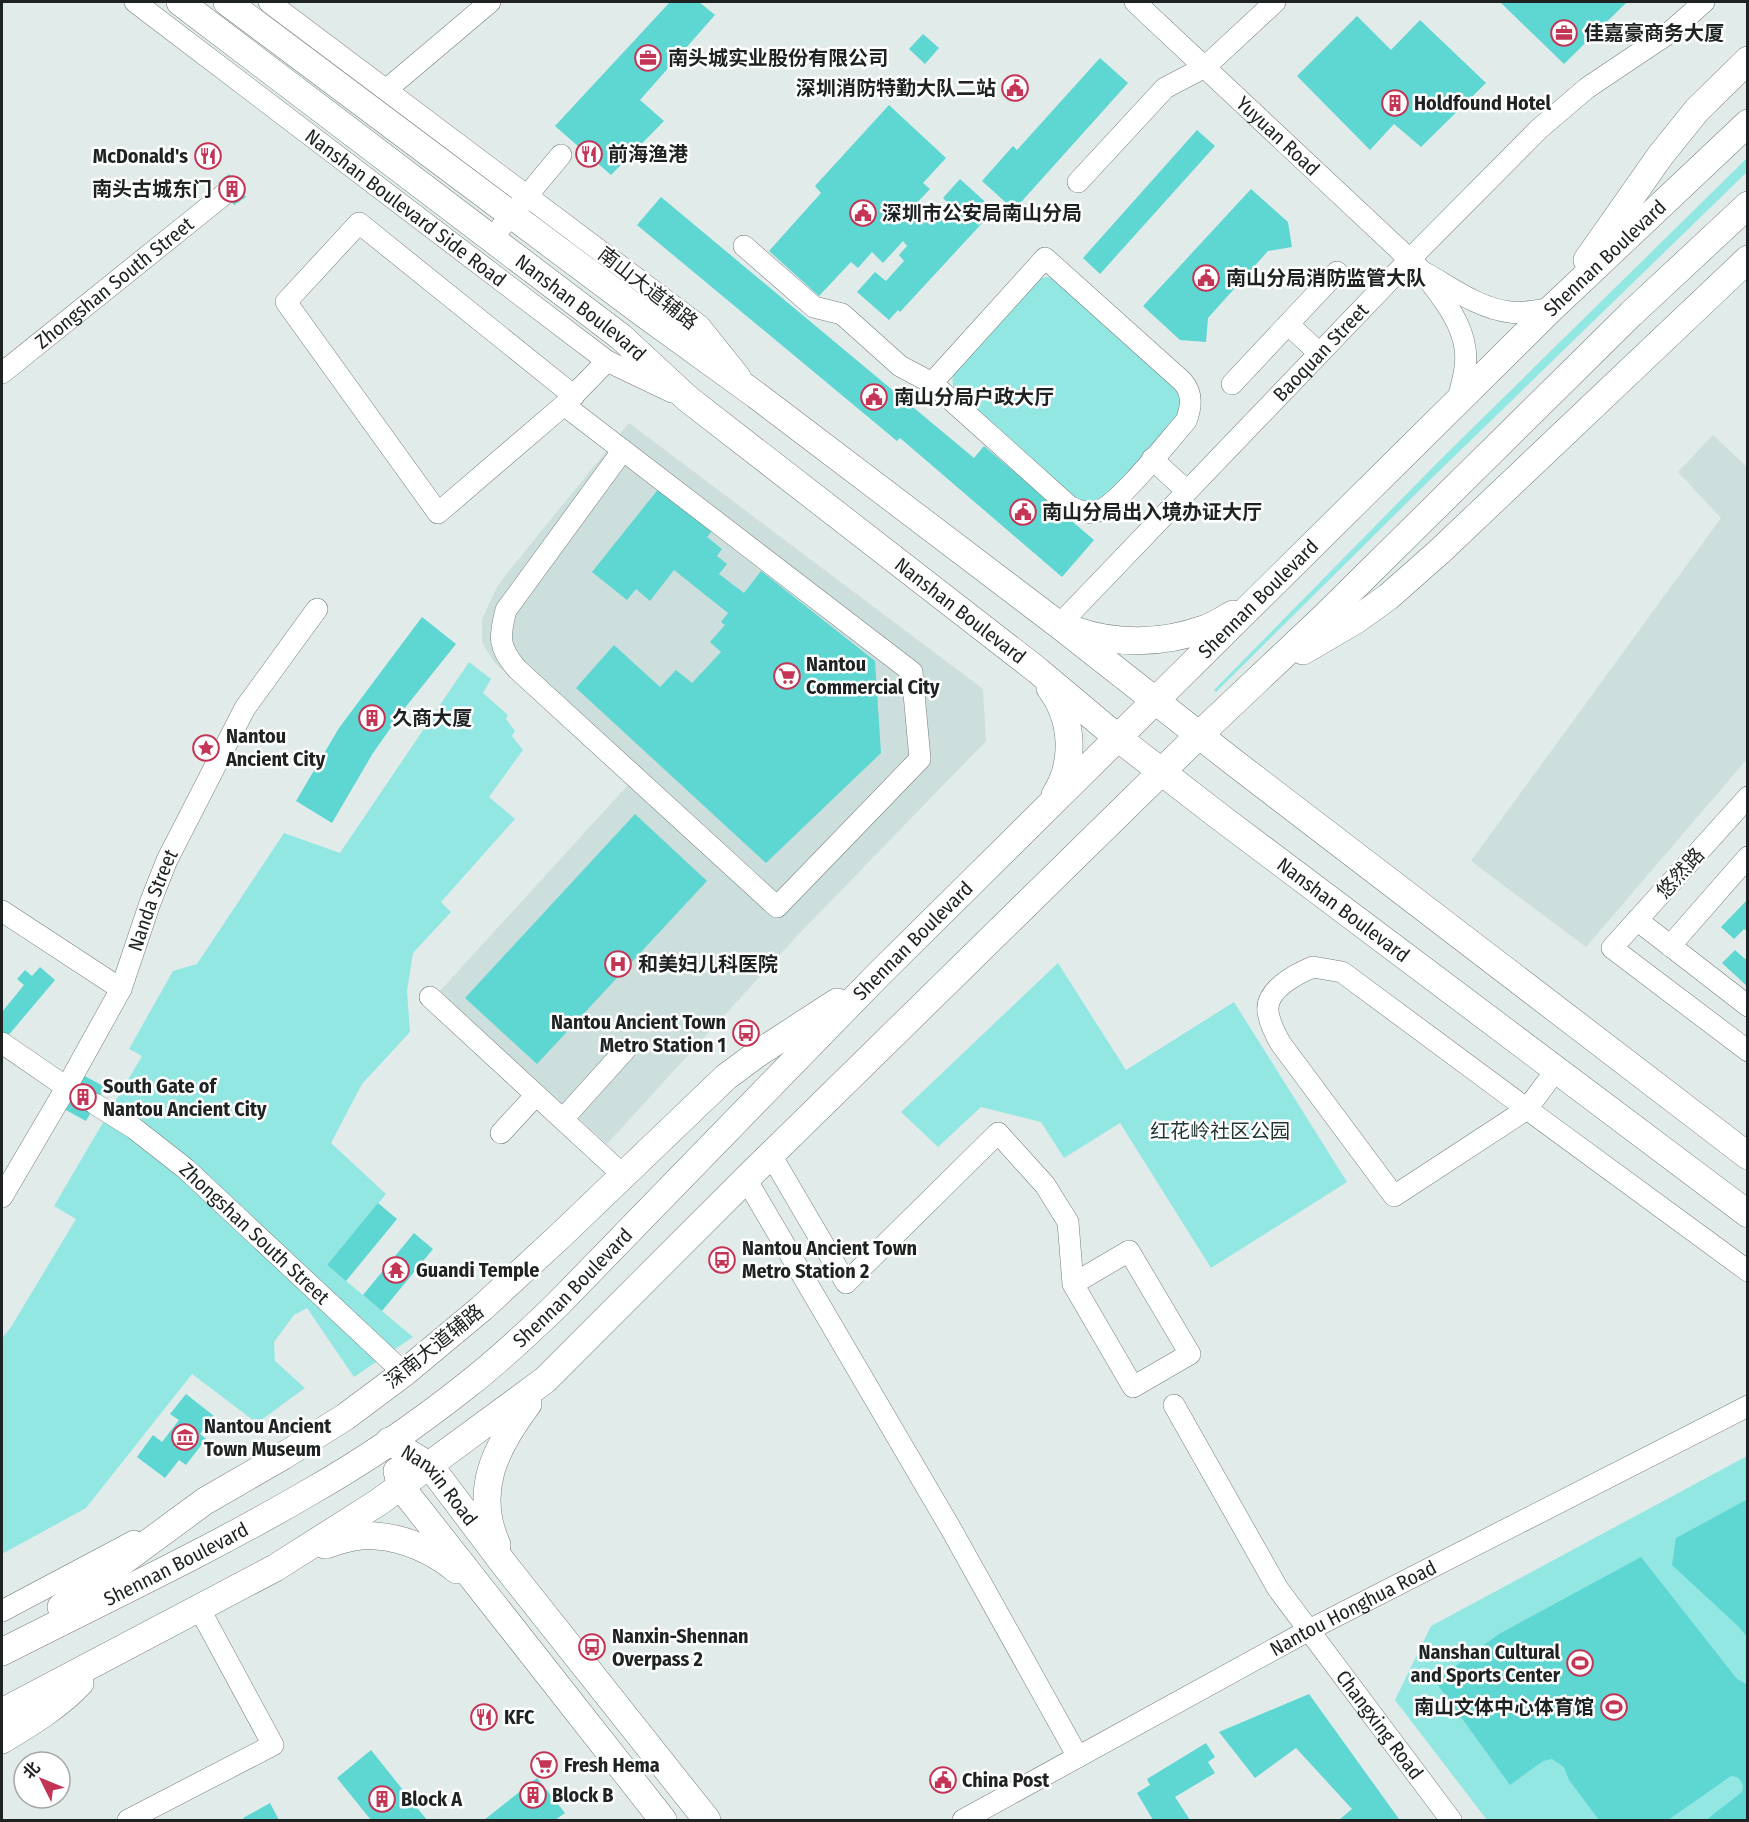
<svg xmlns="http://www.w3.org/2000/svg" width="1749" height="1822" viewBox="0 0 1749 1822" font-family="'Fira Sans Condensed','Noto Sans SC',sans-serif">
  <rect width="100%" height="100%" fill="#e1ebea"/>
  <!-- built -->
  <path fill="#ccdfdd" d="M629,423L983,689L986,741L796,937L607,1144L439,992L628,785L494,662L482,642V619L497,587L505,576Z
    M1713,435L1747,467V759L1586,947L1471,861L1721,518L1678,472Z"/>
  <!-- green -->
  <path fill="#93e7e3" d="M1747,158V172L1433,477L1216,692L1214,690L1440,460Z
    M1046,277L1053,278L1181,394L1179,416L1173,424L1102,501L1079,503L958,395C953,387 951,383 954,373L1039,279Z
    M469,662L491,679L483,693L508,715L506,719L515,731L512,736L523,750L489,797L515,819L441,902L451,912L413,953L407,991L410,1032L362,1084L331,1143L386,1194L327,1265L413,1337L354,1377L307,1308L294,1315L274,1342L275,1361L305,1388L257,1423L192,1374L86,1508L2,1554V1338L11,1327L76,1219L54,1206L142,1056L129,1049L173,971L197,964L284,833L340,853Z
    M1058,963L1126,1070L1234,1002L1347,1182L1211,1268L1120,1123L1064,1158L1041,1122L981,1107L938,1147L901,1112Z
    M1747,1456V1820H1487L1395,1700L1431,1626Z"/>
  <!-- building -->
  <path fill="#5ed6d2" d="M670,2H699L715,15L640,100L664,121L611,175L555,126Z
    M1500,2H1627L1564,64Z
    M1357,16L1391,50L1420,20L1486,83L1421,147L1394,124L1370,150L1297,76Z
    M923,34L939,48L925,64L909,49Z
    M1100,58L1128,83L1014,210L982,181L1013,146L1017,150Z
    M889,105L946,158L923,183L930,189L915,205L926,216L931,210L942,220L953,208L943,198L960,179L992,208L983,218L985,220L900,312L898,310L889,320L857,292L875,272L886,281L904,261L899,255L907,246L903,241L883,263L872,252L858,268L851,262L819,296L769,251L821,193L815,186Z
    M1197,130L1215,146L1100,274L1083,258Z
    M229,174L246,197L234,205L218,183Z
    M1251,189L1288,222L1292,247L1268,251L1208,318L1206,342L1180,340L1143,306Z
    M661,197L974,458L984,446L1094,540L1062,577L900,438L897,441L637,225Z
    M660,487L714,529L707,537L722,549L717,556L727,564L719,574L744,593L761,571L875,661L881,753L766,863L576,688L614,645L660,687L676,670L692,683L721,652L710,642L725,625L721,622L728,613L674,570L650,601L636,589L627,600L592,572Z
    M422,617L456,644L404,709L373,753L332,823L296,801L339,728Z
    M635,814L707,881L537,1064L465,998Z
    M1748,899V932L1744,929L1734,939L1721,927Z
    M1735,950L1745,959L1748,957V987L1722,963Z
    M40,967L55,980L7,1037L2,1032V1012L24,985L17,979L25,970L32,976Z
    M81,1074L105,1087L86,1121L62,1108Z
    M378,1203L397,1219L346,1281L327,1265Z
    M414,1233L433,1249L382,1311L363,1295Z
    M186,1394L214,1416L200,1434L206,1439L186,1465L179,1460L165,1478L137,1457L153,1435L162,1442L179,1420L170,1414Z
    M1748,1499V1638L1739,1627L1672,1565L1676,1538Z
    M1641,1557L1737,1679L1748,1685V1820H1706L1742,1792L1743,1786L1741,1781L1737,1777L1731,1776L1668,1820H1599L1569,1780L1564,1767L1552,1759L1543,1761L1510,1785L1435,1681L1499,1634Z
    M1309,1694L1399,1819L1397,1820H1339L1352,1809L1296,1748L1255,1778L1219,1732Z
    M1206,1743L1215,1757L1208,1762L1215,1773L1175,1797L1190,1820H1153L1137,1793L1150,1785L1147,1779Z
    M371,1750L427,1820H371L337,1778Z
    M537,1778L565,1813L555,1820H484Z
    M270,1803L279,1820H245L243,1818Z"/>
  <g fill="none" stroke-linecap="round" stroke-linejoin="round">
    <!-- minor casing -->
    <g stroke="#767f7e" stroke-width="22">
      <g id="minor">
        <path id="s1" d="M135,2L607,361L672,392"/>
        <path d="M269,2L700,326L740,376"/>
        <path id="s2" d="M1135,2L1422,271C1439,294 1461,319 1465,348C1468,366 1461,386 1457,403"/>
        <path d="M386,90L490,2"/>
        <path d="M1078,182L1165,88L1205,67L1275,2"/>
        <path d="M492,238L561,155"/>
        <path d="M744,246L814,307L842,314L900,366L932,383L1069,506C1078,511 1088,515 1099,511C1121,502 1168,441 1186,421C1192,406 1193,393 1182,381L1045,258L932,383"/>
        <path d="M1427,274C1452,288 1480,309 1510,312C1524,314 1539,310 1552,308"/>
        <path d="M1288,324L1319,353"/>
        <path id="s3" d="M2,373L226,193"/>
        <path d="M1232,384L1337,272"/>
        <path d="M574,396L359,223L286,302L438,513L564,405L607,361"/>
        <path d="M564,405L912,672L920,759L777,907L517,669C498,647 499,637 506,610L623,450"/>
        <path d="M1152,459L1187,491"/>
        <path id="s4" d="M1059,625L1410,259L1539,129L1587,88L1669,33L1704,2"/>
        <path d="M1748,797L1612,948L1748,1051"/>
        <path d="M2,911L121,989"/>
        <path d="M1637,920L1748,1006"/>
        <path d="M1670,946L1748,857"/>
        <path d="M1313,967L1342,972L1527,1109L1394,1196L1281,1044C1275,1034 1270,1024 1268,1012C1265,990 1296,974 1313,967Z"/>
        <path d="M430,997L623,1175"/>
        <path d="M2,1043L72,1091"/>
        <path d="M1556,1070L1527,1109L1748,1271"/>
        <path id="s5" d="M95,1104L135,1129L186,1169L404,1373"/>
        <path d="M563,1119L626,1049"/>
        <path d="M501,1133L536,1095"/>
        <path d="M771,1155L846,1283L998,1133L1045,1185L1068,1222L1073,1284L1133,1387L1190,1354L1129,1251L1073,1284"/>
        <path d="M746,1179L951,1529L1078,1757"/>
        <path id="s6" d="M2,1197L66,1088L121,989L150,903L167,860L245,708L317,609"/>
        <path id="s7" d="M1174,1405L1278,1589L1451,1820"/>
        <path d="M2,1611L134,1541"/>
        <path d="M128,1820L273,1745L199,1608"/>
        <path id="s8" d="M963,1820L1309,1630L1748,1406"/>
      </g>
    </g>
    <!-- major casing -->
    <g stroke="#767f7e" stroke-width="28">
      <g id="major">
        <path id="s9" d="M180,2L621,337L688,399L1037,670L1118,738L1220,817L1748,1214"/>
        <path d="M227,2L644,314L756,395L1059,625L1236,764L1748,1156"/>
        <path d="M1587,260L1660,156L1697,110L1748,60"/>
        <path d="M1074,630C1116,645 1162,644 1204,629C1214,626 1224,619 1233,614"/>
        <path d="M1303,651L1356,620L1388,597L1439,552L1748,259"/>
        <path d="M1050,688C1073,719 1076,762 1055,795"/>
        <path id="s10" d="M389,1441L430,1466L507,1568L707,1820"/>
        <path d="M397,1471L401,1487L663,1820"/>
        <path d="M325,1545C341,1540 359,1534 376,1536C405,1538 434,1551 457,1570"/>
        <path d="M497,1545C473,1491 495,1448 528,1404"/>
        <path d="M61,1607L205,1501L283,1456L345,1417L404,1373L482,1308L560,1236L726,1077L757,1054L837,1002"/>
        <path id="s11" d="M2,1652C104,1600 209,1551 308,1493C361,1463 418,1424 466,1386C498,1361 528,1333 557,1305L878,975L1552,308L1748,123"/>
        <path d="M2,1712L275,1568L379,1502L545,1380L746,1179L1199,735L1323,618L1631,314L1748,205"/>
        <path d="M2,1740C30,1723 57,1707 80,1683"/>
      </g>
    </g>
    <!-- minor -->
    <use href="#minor" stroke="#fff" stroke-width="21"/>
    <!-- major -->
    <use href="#major" stroke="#fff" stroke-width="27"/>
  </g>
  <!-- icons -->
  <defs>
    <g id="office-ring" transform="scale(1.35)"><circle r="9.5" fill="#fff" stroke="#c43455" stroke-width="1.5"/><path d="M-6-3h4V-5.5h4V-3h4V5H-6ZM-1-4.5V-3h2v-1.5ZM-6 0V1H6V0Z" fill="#c43455"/></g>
    <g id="civic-ring" transform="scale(1.35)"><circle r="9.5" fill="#fff" stroke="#c43455" stroke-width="1.5"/><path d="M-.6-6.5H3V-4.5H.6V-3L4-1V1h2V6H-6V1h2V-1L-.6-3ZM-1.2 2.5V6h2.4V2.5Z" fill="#c43455"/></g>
    <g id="building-ring" transform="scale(1.35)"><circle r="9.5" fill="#fff" stroke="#c43455" stroke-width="1.5"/><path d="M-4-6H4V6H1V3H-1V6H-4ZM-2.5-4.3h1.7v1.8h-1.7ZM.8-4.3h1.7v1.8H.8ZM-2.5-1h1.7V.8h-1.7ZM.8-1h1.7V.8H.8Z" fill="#c43455"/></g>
    <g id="restaurant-ring" transform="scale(1.35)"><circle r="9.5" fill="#fff" stroke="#c43455" stroke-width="1.5"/><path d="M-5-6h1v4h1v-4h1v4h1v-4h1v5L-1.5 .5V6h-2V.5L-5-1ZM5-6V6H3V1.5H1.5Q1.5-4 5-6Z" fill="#c43455"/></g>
    <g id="supermarket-ring" transform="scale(1.35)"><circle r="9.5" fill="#fff" stroke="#c43455" stroke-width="1.5"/><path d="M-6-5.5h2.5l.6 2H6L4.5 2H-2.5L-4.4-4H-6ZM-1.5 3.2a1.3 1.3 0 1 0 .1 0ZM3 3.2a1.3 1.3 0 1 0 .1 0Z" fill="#c43455"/></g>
    <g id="sight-ring" transform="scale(1.35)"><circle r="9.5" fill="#fff" stroke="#c43455" stroke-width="1.5"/><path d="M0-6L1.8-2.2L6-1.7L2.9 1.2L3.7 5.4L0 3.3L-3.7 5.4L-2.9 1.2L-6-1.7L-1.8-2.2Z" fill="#c43455"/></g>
    <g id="hospital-ring" transform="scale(1.35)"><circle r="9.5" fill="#fff" stroke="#c43455" stroke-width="1.5"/><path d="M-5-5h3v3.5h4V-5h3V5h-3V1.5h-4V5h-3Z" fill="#c43455"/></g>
    <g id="bus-ring" transform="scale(1.35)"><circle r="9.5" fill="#fff" stroke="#c43455" stroke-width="1.5"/><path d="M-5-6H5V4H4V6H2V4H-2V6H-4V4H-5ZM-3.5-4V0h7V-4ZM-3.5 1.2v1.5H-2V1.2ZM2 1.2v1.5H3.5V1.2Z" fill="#c43455"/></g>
    <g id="temple-ring" transform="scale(1.35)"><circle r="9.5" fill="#fff" stroke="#c43455" stroke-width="1.5"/><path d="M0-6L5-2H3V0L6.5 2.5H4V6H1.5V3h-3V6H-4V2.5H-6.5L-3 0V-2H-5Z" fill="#c43455"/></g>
    <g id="museum-ring" transform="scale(1.35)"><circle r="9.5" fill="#fff" stroke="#c43455" stroke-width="1.5"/><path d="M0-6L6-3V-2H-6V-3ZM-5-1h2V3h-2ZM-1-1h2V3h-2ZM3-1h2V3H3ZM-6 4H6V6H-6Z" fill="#c43455"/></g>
    <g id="stadium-ring" transform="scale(1.35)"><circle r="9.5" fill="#fff" stroke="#c43455" stroke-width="1.5"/><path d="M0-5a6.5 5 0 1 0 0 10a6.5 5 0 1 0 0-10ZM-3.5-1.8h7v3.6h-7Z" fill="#c43455"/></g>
  </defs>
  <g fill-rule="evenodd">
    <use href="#office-ring" x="1564" y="33"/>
    <use href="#office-ring" x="648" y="58"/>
    <use href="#civic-ring" x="1015" y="88"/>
    <use href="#building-ring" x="1395" y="103"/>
    <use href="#restaurant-ring" x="589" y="154"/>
    <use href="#restaurant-ring" x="208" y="156"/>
    <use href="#building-ring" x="232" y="189"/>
    <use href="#civic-ring" x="863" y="213"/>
    <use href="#civic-ring" x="1206" y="278"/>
    <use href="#civic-ring" x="874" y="397"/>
    <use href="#civic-ring" x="1023" y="512"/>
    <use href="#supermarket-ring" x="787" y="676"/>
    <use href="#building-ring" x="372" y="718"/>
    <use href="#sight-ring" x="206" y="748"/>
    <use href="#hospital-ring" x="618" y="964"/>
    <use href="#bus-ring" x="746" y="1033"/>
    <use href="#building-ring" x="83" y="1097"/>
    <use href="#bus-ring" x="722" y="1260"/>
    <use href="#temple-ring" x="396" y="1270"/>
    <use href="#museum-ring" x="185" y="1437"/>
    <use href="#bus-ring" x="592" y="1647"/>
    <use href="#stadium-ring" x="1580" y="1663"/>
    <use href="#stadium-ring" x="1614" y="1707"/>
    <use href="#restaurant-ring" x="484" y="1717"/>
    <use href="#supermarket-ring" x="544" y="1765"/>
    <use href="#civic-ring" x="943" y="1780"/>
    <use href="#building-ring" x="533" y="1795"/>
    <use href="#building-ring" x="382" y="1799"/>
  </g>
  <g text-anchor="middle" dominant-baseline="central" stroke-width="5" stroke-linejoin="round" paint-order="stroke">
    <!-- poi labels -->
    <g font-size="20" font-weight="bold" fill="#1e2222" stroke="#fff" text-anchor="start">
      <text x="1584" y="33">佳嘉豪商务大厦</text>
      <text x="668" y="58">南头城实业股份有限公司</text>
      <text x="996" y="88" text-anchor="end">深圳消防特勤大队二站</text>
      <text x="1414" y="103">Holdfound Hotel</text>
      <text x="608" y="154">前海渔港</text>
      <text x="188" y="156" text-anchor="end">McDonald's</text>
      <text x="212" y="189" text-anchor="end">南头古城东门</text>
      <text x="882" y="213">深圳市公安局南山分局</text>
      <text x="1226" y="278">南山分局消防监管大队</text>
      <text x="894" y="397">南山分局户政大厅</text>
      <text x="1042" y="512">南山分局出入境办证大厅</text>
      <text x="806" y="664">Nantou<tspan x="806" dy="23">Commercial City</tspan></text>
      <text x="392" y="718">久商大厦</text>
      <text x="226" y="736">Nantou<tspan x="226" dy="23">Ancient City</tspan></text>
      <text x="638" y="964">和美妇儿科医院</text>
      <text x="726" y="1022" text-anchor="end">Nantou Ancient Town<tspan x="726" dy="23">Metro Station 1</tspan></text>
      <text x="103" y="1086">South Gate of<tspan x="103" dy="23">Nantou Ancient City</tspan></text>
      <text x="742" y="1248">Nantou Ancient Town<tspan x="742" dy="23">Metro Station 2</tspan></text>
      <text x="416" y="1270">Guandi Temple</text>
      <text x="204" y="1426">Nantou Ancient<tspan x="204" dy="23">Town Museum</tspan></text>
      <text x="612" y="1636">Nanxin-Shennan<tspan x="612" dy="23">Overpass 2</tspan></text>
      <text x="1560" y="1652" text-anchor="end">Nanshan Cultural<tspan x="1560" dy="23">and Sports Center</tspan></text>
      <text x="1594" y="1707" text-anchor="end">南山文体中心体育馆</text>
      <text x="504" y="1717">KFC</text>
      <text x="564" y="1765">Fresh Hema</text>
      <text x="962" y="1780">China Post</text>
      <text x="552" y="1795">Block B</text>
      <text x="401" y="1799">Block A</text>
    </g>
    <!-- street labels -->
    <g font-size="20" fill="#1e2222" stroke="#fff">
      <text stroke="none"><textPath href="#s2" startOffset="196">Yuyuan Road</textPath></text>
      <text stroke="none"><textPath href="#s1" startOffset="340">Nanshan Boulevard Side Road</textPath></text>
      <text stroke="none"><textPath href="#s11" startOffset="2139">Shennan Boulevard</textPath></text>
      <text stroke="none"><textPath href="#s3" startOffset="144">Zhongshan South Street</textPath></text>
      <text transform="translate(648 288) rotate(38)">南山大道辅路</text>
      <text stroke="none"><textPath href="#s9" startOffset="504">Nanshan Boulevard</textPath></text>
      <text stroke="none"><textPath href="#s4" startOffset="378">Baoquan Street</textPath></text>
      <text stroke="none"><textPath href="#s11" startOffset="1653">Shennan Boulevard</textPath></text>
      <text stroke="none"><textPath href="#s9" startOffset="990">Nanshan Boulevard</textPath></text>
      <text transform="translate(1680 873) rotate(-48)">悠然路</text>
      <text stroke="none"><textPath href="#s6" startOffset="334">Nanda Street</textPath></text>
      <text stroke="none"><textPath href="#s9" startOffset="1476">Nanshan Boulevard</textPath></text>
      <text stroke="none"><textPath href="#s11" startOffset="1167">Shennan Boulevard</textPath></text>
      <text stroke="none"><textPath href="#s5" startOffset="206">Zhongshan South Street</textPath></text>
      <text stroke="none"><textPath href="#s11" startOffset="681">Shennan Boulevard</textPath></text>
      <text transform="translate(434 1346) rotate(-39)">深南大道辅路</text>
      <text stroke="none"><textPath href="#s10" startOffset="68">Nanxin Road</textPath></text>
      <text stroke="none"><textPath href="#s11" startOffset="195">Shennan Boulevard</textPath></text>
      <text stroke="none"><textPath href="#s8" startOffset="444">Nantou Honghua Road</textPath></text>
      <text stroke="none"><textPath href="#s7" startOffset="381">Changxing Road</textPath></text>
    </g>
    <!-- park labels -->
    <g font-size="20" fill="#1f3433" stroke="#fff">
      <text x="1220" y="1131">红花岭社区公园</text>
    </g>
  </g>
  <!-- border -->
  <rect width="1749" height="1822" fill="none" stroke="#1e2222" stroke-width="6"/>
  <!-- north arrow -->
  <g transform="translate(42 1780) rotate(313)"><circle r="28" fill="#ffffff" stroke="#a5a7a7" stroke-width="1.5"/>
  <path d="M0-4.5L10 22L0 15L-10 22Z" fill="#c43455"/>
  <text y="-9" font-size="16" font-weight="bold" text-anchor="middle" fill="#1e2222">北</text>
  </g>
</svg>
